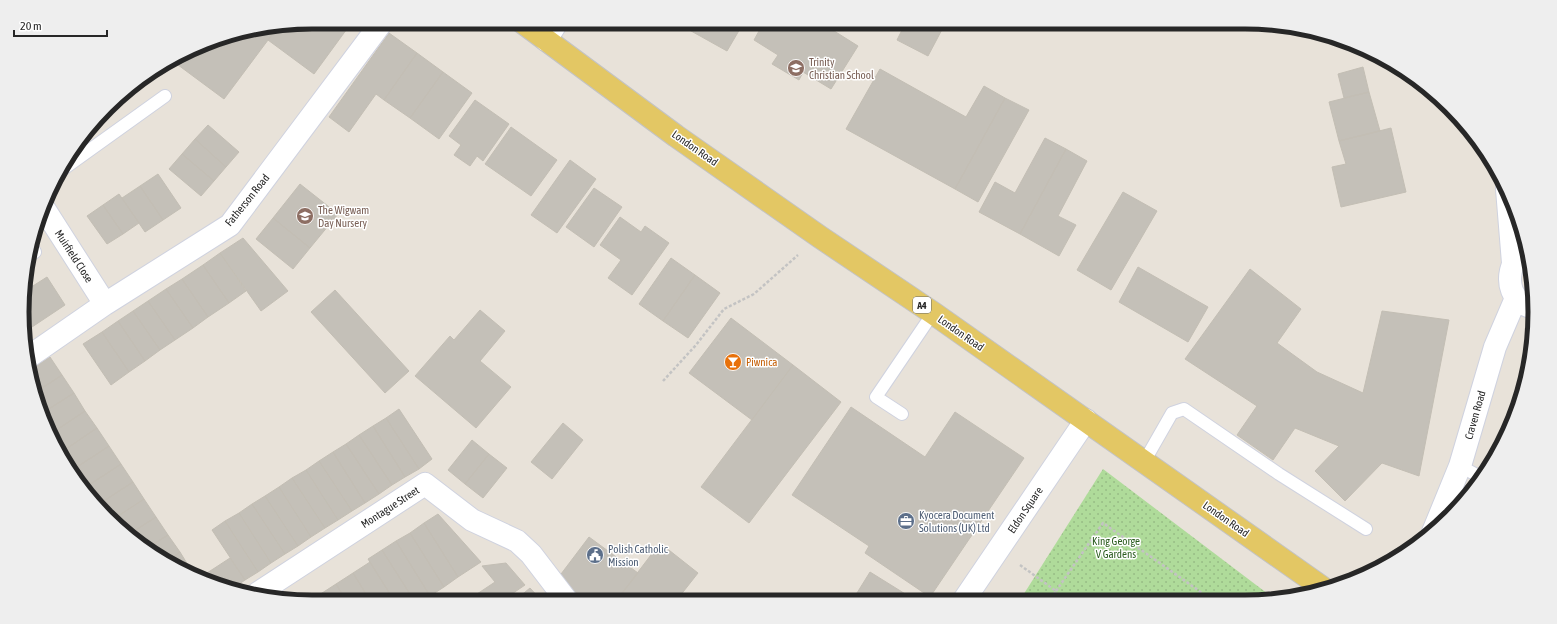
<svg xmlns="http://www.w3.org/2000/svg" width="1557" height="624" viewBox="0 0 1557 624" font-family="'Asap Condensed',sans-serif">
  <defs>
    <pattern id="park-dots" width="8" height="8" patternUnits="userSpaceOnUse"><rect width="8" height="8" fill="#afdb9a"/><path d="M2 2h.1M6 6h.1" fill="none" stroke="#97bc85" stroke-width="1.8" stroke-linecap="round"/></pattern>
  </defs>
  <rect width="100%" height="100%" fill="#e8e2d9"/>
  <!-- park -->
  <path fill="url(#park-dots)" d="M1103,469L1276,600H1020Z"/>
  <!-- building -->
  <path fill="#c4c0b8" stroke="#c3beb4" d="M312,22H352L314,74L268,40L277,28Z
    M675,22H744L727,51Z
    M764,22H835L831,29L858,46L831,89L803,72L799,80L772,64L778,55L754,40Z
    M906,22H946L928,56L897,40Z
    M277,28L224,99L170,59L219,37Z
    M1308,32L1325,35L1320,41Z
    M389,33L417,53L384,100L376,94L349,132L329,117Z
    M417,53L443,72L410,118L384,100Z
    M1363,67L1369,92L1344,98L1338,74Z
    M880,69L966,117L984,86L1005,98L955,189L846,129Z
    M443,72L472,93L439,139L410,118Z
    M1369,92L1380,131L1339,141L1329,102Z
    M1005,98L1029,110L978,202L955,189Z
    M475,100L509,124L483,161L477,156L470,166L454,155L461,145L449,136Z
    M208,125L239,152L226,167L195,139Z
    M511,127L557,160L531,196L485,164Z
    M1391,128L1406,192L1341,207L1332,167L1346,164L1339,141Z
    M1045,138L1066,149L1020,234L979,212L995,182L1015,193Z
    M195,139L226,167L214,181L182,154Z
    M1066,149L1087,161L1058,216L1076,225L1059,256L1020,234Z
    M182,154L214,181L201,196L169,169Z
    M570,160L596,179L557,233L531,215Z
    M158,174L181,208L163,220L140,186Z
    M300,184L338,214L310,248L273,218Z
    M140,186L163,220L145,232L122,198Z
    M594,188L622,207L594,247L566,227Z
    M1123,192L1157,211L1111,290L1077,270Z
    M119,194L139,223L123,234L103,205Z
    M103,205L123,234L107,244L87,216Z
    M620,217L641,232L645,226L669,243L632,295L608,278L621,260L600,245Z
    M273,218L310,248L293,269L256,239Z
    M243,238L288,291L261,311L220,253Z
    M220,253L246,291L229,303L203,265Z
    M671,258L695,275L663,321L639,304Z
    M203,265L229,303L208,317L182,279Z
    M1138,267L1208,307L1188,342L1119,302Z
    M1250,269L1301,309L1277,343L1317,372L1363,393L1382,311L1449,320L1419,476L1382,463L1345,501L1315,471L1339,446L1295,428L1273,460L1237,435L1257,406L1185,359Z
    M695,275L720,293L688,338L663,321Z
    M47,277L65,305L26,331L25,291Z
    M182,279L208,317L193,328L166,289Z
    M166,289L193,328L175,340L148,301Z
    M335,290L409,371L385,393L311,312Z
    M148,301L175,340L160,350L133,311Z
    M480,310L505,331L480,361L511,387L476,428L415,376L450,336L454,340Z
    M133,311L160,350L145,361L118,321Z
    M731,318L793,365L752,420L689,373Z
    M118,321L145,361L129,372L102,332Z
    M102,332L129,372L111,385L83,344Z
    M50,357L62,375L36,392L29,371Z
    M793,365L841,402L749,523L701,487Z
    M62,375L74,393L44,412L36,392Z
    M74,393L85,411L52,433L44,412Z
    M851,407L925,457L955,412L1024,458L930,597L865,553L869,546L792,495Z
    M399,409L432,459L419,469L386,418Z
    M85,411L97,428L60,453L52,433Z
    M386,418L419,469L405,477L373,426Z
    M563,423L583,440L552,479L531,462Z
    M373,426L405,477L392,485L359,435Z
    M97,428L109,446L71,471L60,453Z
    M359,435L392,485L379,494L346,444Z
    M472,440L489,454L465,484L448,470Z
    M346,444L379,494L365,503L333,452Z
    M109,446L121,464L83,489L71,471Z
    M333,452L365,503L352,511L319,461Z
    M489,454L507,468L483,498L465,484Z
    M319,461L352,511L338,520L306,470Z
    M121,464L133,482L96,506L83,489Z
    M306,470L338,520L325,528L292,478Z
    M292,478L325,528L311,537L279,487Z
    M133,482L144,499L112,520L96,506Z
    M279,487L311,537L298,546L265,496Z
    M265,496L298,546L285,554L252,504Z
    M144,499L156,517L128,535L112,520Z
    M252,504L285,554L271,563L239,513Z
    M239,513L271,563L258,572L225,521Z
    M438,514L481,562L458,577L424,523Z
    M156,517L168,535L147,548L135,542L128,535Z
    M225,521L258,572L245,580L212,530Z
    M424,523L458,577L444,587L410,533Z
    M410,533L444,587L430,596L396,541Z
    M168,535L180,552L169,560L147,548Z
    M589,537L638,573L616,601H577L558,578Z
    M396,541L430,596L421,602H415L382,550Z
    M660,543L698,573L676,601H616Z
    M382,550L415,602H395L368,559Z
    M180,552L191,570L190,571L169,560Z
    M230,558L245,580L232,589L214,584L207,573Z
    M370,562L395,602H371L353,573Z
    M506,563L525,585L500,602H465L495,582L482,566Z
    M870,572L915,600L852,601Z
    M353,573L371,602H347L336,584Z
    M336,584L347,602H323L319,595Z
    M530,588L542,601H522L519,597Z"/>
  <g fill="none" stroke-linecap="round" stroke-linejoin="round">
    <!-- lane casing -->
    <g stroke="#cfd2df" stroke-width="14">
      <path id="lane" d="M59,172L165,96
        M29,256L35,252L31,245
        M902,414L876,397L933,313
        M1144,462L1172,413L1184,409L1279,474L1366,529
        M1460,466L1482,478"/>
    </g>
    <!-- street casing -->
    <g stroke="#cfd2df" stroke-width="24">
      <path id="street" d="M546,40L557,22
        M43,207L105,304
        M27,358L105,304L230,225L382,22
        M258,593L425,484L472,520L517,541L531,554L567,601
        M964,600L1086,420"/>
    </g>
    <!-- secondary casing -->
    <g stroke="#cfd2df" stroke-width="24">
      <path id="secondary" d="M1507,189L1513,263
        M1527,249C1508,259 1503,290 1522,303C1525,305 1530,307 1534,308
        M1433,532L1460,466L1495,347L1516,298"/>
    </g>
    <!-- primary casing -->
    <g stroke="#c3c3c3" stroke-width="24">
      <path id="primary" d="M522,22L676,136L820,237L933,313L1323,588"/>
    </g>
    <!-- path -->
    <path stroke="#c3c3c3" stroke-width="2.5" stroke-dasharray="3 2" stroke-linecap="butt" d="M663,381L696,345L724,309L754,294L798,255
      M1020,565L1056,591L1051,600
      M1056,591L1103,523L1212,600"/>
    <!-- lane -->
    <use href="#lane" stroke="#fff" stroke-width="12"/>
    <!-- street -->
    <use href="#street" stroke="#fff" stroke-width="22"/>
    <!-- secondary -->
    <use href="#secondary" stroke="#fff" stroke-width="22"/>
    <!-- primary -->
    <use href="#primary" stroke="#e3c764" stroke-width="22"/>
  </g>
  <!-- icons -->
  <defs>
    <g id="school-disc" transform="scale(0.9)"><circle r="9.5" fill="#8d6e63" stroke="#fff"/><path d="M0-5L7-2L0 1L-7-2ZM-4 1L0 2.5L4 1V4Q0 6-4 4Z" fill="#fff"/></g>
    <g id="bar-disc" transform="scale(0.9)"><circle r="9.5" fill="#e8710a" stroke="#fff"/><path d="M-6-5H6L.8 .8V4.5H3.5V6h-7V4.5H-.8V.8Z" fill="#fff"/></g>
    <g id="office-disc" transform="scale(0.9)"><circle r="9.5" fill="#5c6f8a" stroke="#fff"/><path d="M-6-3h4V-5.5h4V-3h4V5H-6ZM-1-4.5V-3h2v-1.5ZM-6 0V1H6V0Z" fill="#fff"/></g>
    <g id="civic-disc" transform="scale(0.9)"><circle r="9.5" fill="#5c6f8a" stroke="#fff"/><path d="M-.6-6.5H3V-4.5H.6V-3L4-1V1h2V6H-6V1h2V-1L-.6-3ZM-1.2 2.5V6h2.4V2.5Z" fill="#fff"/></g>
  </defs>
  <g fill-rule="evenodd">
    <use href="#school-disc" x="796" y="68"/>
    <use href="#school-disc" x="305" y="216"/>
    <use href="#bar-disc" x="733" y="362"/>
    <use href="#office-disc" x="906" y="521"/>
    <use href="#civic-disc" x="595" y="555"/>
  </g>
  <g text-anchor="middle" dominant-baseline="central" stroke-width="3" stroke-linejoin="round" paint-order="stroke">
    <!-- shield labels -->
    <rect fill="#fff" stroke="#686868" stroke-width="1" x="913" y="297" width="18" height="16" rx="3"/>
    <g font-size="10" font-weight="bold" fill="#272727">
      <text x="922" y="305">A4</text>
    </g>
    <!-- education labels -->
    <g font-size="11" fill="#785e54" stroke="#fff" text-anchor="start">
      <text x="809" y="62">Trinity<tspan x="809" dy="13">Christian School</tspan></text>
      <text x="318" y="210">The Wigwam<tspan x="318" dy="13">Day Nursery</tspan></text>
    </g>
    <!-- street labels -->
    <g font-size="11" fill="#272727" stroke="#fff">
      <text transform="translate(695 148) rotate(35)">London Road</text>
      <text transform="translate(247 200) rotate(-51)">Fatherson Road</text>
      <text transform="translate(74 256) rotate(57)">Muirfield Close</text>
      <text transform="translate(961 333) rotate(35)">London Road</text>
      <text transform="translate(1475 415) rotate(-74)">Craven Road</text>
      <text transform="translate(390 507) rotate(-33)">Montague Street</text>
      <text transform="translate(1025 510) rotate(-56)">Eldon Square</text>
      <text transform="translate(1226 519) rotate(35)">London Road</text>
    </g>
    <!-- food labels -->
    <g font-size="11" fill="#c56008" stroke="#fff" text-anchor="start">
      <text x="746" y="362">Piwnica</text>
    </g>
    <!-- service labels -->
    <g font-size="11" fill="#4e5e75" stroke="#fff" text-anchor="start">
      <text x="919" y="515">Kyocera Document<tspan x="919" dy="13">Solutions (UK) Ltd</tspan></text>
      <text x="608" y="549">Polish Catholic<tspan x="608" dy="13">Mission</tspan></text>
    </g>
    <!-- park labels -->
    <g font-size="11" fill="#2b5c1f" stroke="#fff">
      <text x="1116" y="541">King George<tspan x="1116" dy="13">V Gardens</tspan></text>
    </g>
  </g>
  <!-- crop -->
  <path d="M0 0H1557V624H0ZM312 29H1245A283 283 0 0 1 1528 312V312A283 283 0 0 1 1245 595H312A283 283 0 0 1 29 312V312A283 283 0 0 1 312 29Z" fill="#eee" fill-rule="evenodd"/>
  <path fill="none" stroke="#272727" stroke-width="5" d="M312 29H1245A283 283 0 0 1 1528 312V312A283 283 0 0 1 1245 595H312A283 283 0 0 1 29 312V312A283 283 0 0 1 312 29Z"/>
  <!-- scale -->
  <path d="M14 30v6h93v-6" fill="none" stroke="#272727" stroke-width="2"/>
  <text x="20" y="30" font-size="12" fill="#272727" stroke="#ffffff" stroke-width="3" paint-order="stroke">20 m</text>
</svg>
